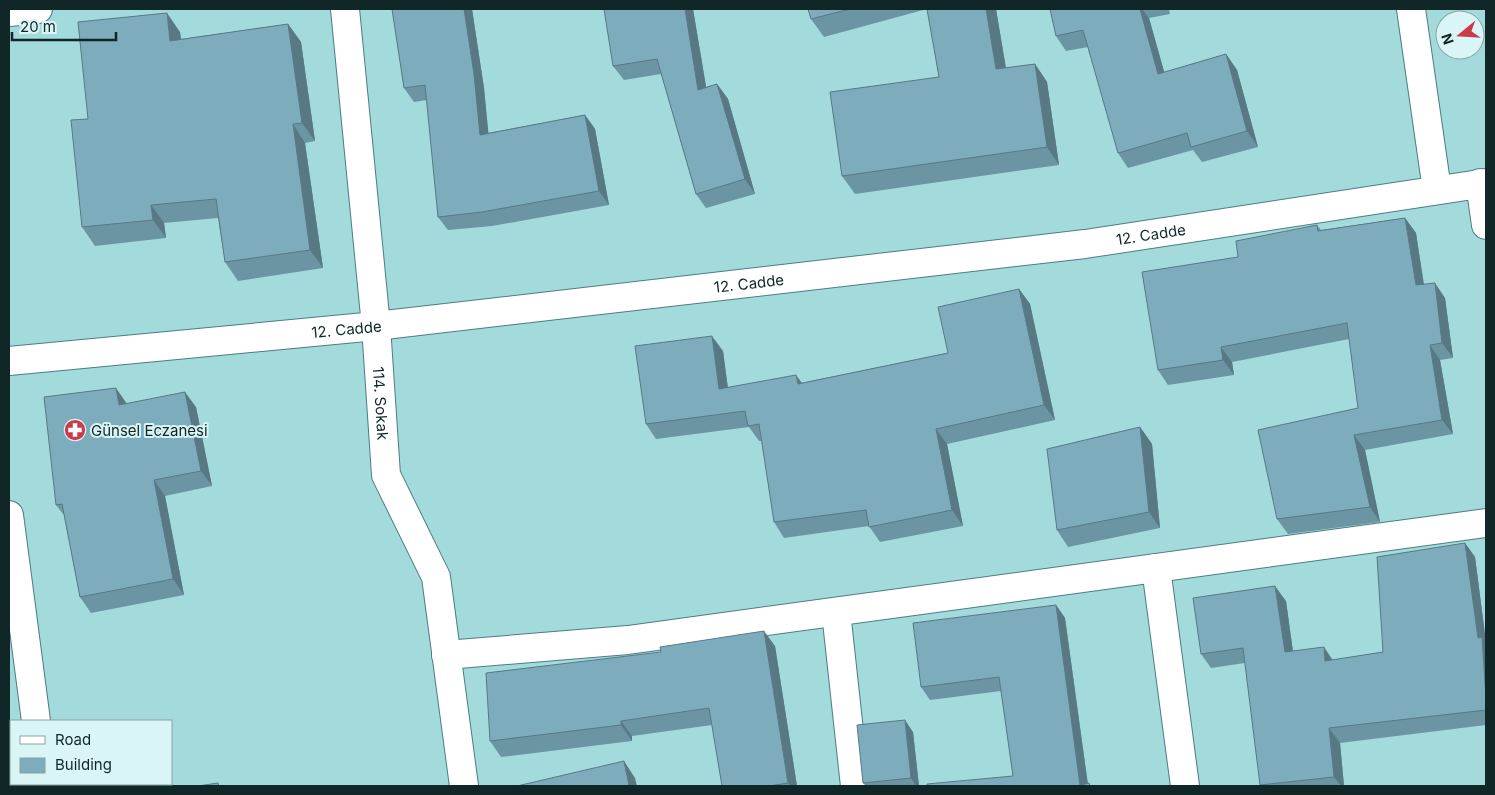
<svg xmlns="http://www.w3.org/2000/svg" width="1495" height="795" viewBox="0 0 1495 795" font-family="Inter,sans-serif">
  <rect width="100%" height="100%" fill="#a3dadc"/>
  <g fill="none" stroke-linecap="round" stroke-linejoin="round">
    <!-- minor casing -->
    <g stroke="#4a7e81" stroke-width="30">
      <g id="minor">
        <path id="s1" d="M345,9L376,326L386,475L436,577L464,786"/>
        <path d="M1411,9L1437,190"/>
        <path d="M9,12L38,9"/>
        <path d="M1480,183L1486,225"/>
        <path id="s2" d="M9,361L376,326L1085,244L1486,183"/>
        <path d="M9,515L36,721"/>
        <path d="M1156,568L1185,786"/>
        <path d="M836,612L855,786"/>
        <path d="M446,655L628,640L1486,523"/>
        <path d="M44,784V786"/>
      </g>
    </g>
    <!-- minor -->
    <use href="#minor" stroke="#fff" stroke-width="28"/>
  </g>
  <!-- wall -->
  <path fill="#6c95a3" d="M392,9H472L484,88L488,133L585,115L595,129L609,205L492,226L448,230L438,217L427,100L414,102L404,88Z
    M693,9L706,87L717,84L728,99L755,194L706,208L696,194L661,74L624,80L613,66Z
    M808,9H996L1006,68L1035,64L1047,82L1059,165L855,194L842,176L939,77L927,9L824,37L811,19Z
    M1050,9H1169L1170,14L1149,18L1164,72L1226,54L1237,70L1258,147L1202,162L1193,150L1128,168L1118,153L1088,47L1066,51L1056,36Z
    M288,24L301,42L315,141L305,143L323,268L238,281L225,262L218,218L164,223L166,238L95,246L82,227L180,32L181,39Z
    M1405,218L1416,233L1424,284L1445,298L1453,358L1440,360L1453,434L1365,450L1380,522L1288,534L1277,519L1358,408L1349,339L1232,362L1234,375L1168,385L1158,370L1238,257L1317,225L1321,230Z
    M1019,289L1030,304L1055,420L947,444L963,526L880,542L869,526L784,538L774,522L762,441H759L749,427L656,439L646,424L723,351L728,388L801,383L948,353Z
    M127,404L196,407L212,486L165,496L184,595L91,613L80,597L64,515L56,505Z
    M1140,427L1152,444L1160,528L1068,547L1057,530Z
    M1465,543L1475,557L1486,642V725L1340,743L1344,786H1260V785L1245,663L1211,668L1201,654L1286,601L1293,651L1332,660L1383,652Z
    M1056,605L1065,618L1088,784L1013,776L1001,691L930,700L921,687Z
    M775,646L797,786H722L712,725L632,736V741L501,757L490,741Z
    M913,732L919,786H866L863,783Z"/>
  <!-- shaded-wall -->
  <path fill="#587984" d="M464,9H472L484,88L490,149L480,135Z
    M685,9H693L709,104L698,90Z
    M986,9H996L1009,87L996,69Z
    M1140,9H1142L1149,18L1169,89L1158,74Z
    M167,13L180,32L183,59L170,41Z
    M288,24L301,42L315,141L302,123Z
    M1226,54L1237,70L1258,147L1247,131Z
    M1035,64L1047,82L1059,165L1047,147Z
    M717,84L728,99L755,194L745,179Z
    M585,115L595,129L609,205L599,191Z
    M293,124L305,143L323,268L310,250Z
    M151,205L164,223L166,238L153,220Z
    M1405,218L1416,233L1426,300L1416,285Z
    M1435,283L1445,298L1453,358L1442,343Z
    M1019,289L1030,304L1055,420L1044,405Z
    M712,336L723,351L730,405L719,389Z
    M1430,345L1440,360L1453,434L1442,420Z
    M1221,347L1232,362L1234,375L1223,360Z
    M796,375L807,390L798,384Z
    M116,388L127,404L119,405Z
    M185,392L196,407L212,486L201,471Z
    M1140,427L1152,444L1160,528L1149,512Z
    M936,429L947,444L963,526L952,510Z
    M1354,435L1365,450L1380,522L1370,507Z
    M154,480L165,496L184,595L173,579Z
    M1465,543L1475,557L1486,642V698Z
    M1275,586L1286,601L1295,667L1285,652Z
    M1056,605L1065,618L1088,786L1080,785Z
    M764,631L775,646L797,786H790L788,783Z
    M1324,647L1334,662L1325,661Z
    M905,720L913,732L919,786H916L911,778Z
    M621,721L632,736V741L621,725Z
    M1329,728L1340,743L1344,786H1341L1334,777Z
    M624,761L635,778L637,786H629Z"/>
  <!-- building -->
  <path fill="#7dadbd" stroke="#587984" d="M392,9H464L474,74L480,135L585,115L599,191L482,212L438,217L425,85L404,88Z
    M604,9H685L698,90L717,84L745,179L696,194L657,59L613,66Z
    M808,9H850L811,19Z
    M927,9H986L996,69L1035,64L1047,147L842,176L830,92L939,77Z
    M1050,9H1140L1158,74L1226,54L1247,131L1191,147L1187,133L1118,153L1083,30L1056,36Z
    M167,13L170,41L288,24L302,123L293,124L310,250L225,262L216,199L151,205L153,220L82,227L71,120L88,119L78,22Z
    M1405,218L1416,285L1435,283L1442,343L1430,345L1442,420L1354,435L1370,507L1277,519L1258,430L1358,408L1347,323L1221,347L1223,360L1158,370L1142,272L1238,257L1236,241L1317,225L1318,231Z
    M1019,289L1044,405L936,429L952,510L869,527L866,510L774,522L759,424L748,426L745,411L646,424L635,346L712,336L719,389L796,375L798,384L948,353L938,307Z
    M116,388L119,405L185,392L201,471L154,480L173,579L80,597L62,504L56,505L44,397Z
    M1140,427L1149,512L1057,530L1047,449Z
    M1465,543L1478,638L1482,637L1486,698V710L1329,728L1334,777L1260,785L1243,648L1201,654L1193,598L1275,586L1285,652L1324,647L1325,661L1383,652L1377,557Z
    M1056,605L1080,785L1089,783L1090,786H927V784L1013,776L999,677L921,687L913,623Z
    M764,631L788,783L769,786H722L709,708L621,721V725L490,741L486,673L661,652L660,647Z
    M905,720L911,778L863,783L857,725Z
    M624,761L629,786H517Z
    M218,783L219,786H198Z"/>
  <!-- icons -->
  <defs>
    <g id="pharmacy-disc" transform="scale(1.125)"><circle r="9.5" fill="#cb3b4a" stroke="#daf5f6"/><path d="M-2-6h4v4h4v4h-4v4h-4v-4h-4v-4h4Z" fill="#fff"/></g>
  </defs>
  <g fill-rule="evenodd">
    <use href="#pharmacy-disc" x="75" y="430"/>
  </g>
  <g text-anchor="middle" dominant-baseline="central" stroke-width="4" stroke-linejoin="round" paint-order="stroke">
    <!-- street labels -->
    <g font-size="15" fill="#102627" stroke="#daf5f6">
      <text stroke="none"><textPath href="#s2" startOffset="1149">12. Cadde</textPath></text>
      <text stroke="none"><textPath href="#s2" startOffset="744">12. Cadde</textPath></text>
      <text stroke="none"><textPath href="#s2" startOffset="339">12. Cadde</textPath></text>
      <text stroke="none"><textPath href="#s1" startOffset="396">114. Sokak</textPath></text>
    </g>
    <!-- poi labels -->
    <g font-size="15" fill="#102627" stroke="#daf5f6" text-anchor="start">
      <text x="91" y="430">Günsel Eczanesi</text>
    </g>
  </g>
  <!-- border -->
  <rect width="1495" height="795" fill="none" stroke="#102627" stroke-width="20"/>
  <!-- legend -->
  <rect x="10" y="720" width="162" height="65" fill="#daf5f6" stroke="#89a2a3"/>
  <rect x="20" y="736" width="25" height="8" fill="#ffffff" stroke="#89a2a3"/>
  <text x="55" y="745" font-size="15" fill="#102627">Road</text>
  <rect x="20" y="758" width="25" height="15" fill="#7dadbd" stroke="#89a2a3"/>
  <text x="55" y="770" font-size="15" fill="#102627">Building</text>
  <!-- north arrow -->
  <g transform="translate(1460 35) rotate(252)"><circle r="24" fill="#daf5f6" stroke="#89a2a3"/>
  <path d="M0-4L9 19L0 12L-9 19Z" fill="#cb3b4a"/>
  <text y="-8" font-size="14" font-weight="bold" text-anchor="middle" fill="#102627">N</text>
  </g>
  <!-- scale -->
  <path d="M12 32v8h104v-8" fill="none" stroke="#102627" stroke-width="2.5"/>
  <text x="20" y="32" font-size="15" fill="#102627" stroke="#daf5f6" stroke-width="4" paint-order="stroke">20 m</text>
</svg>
